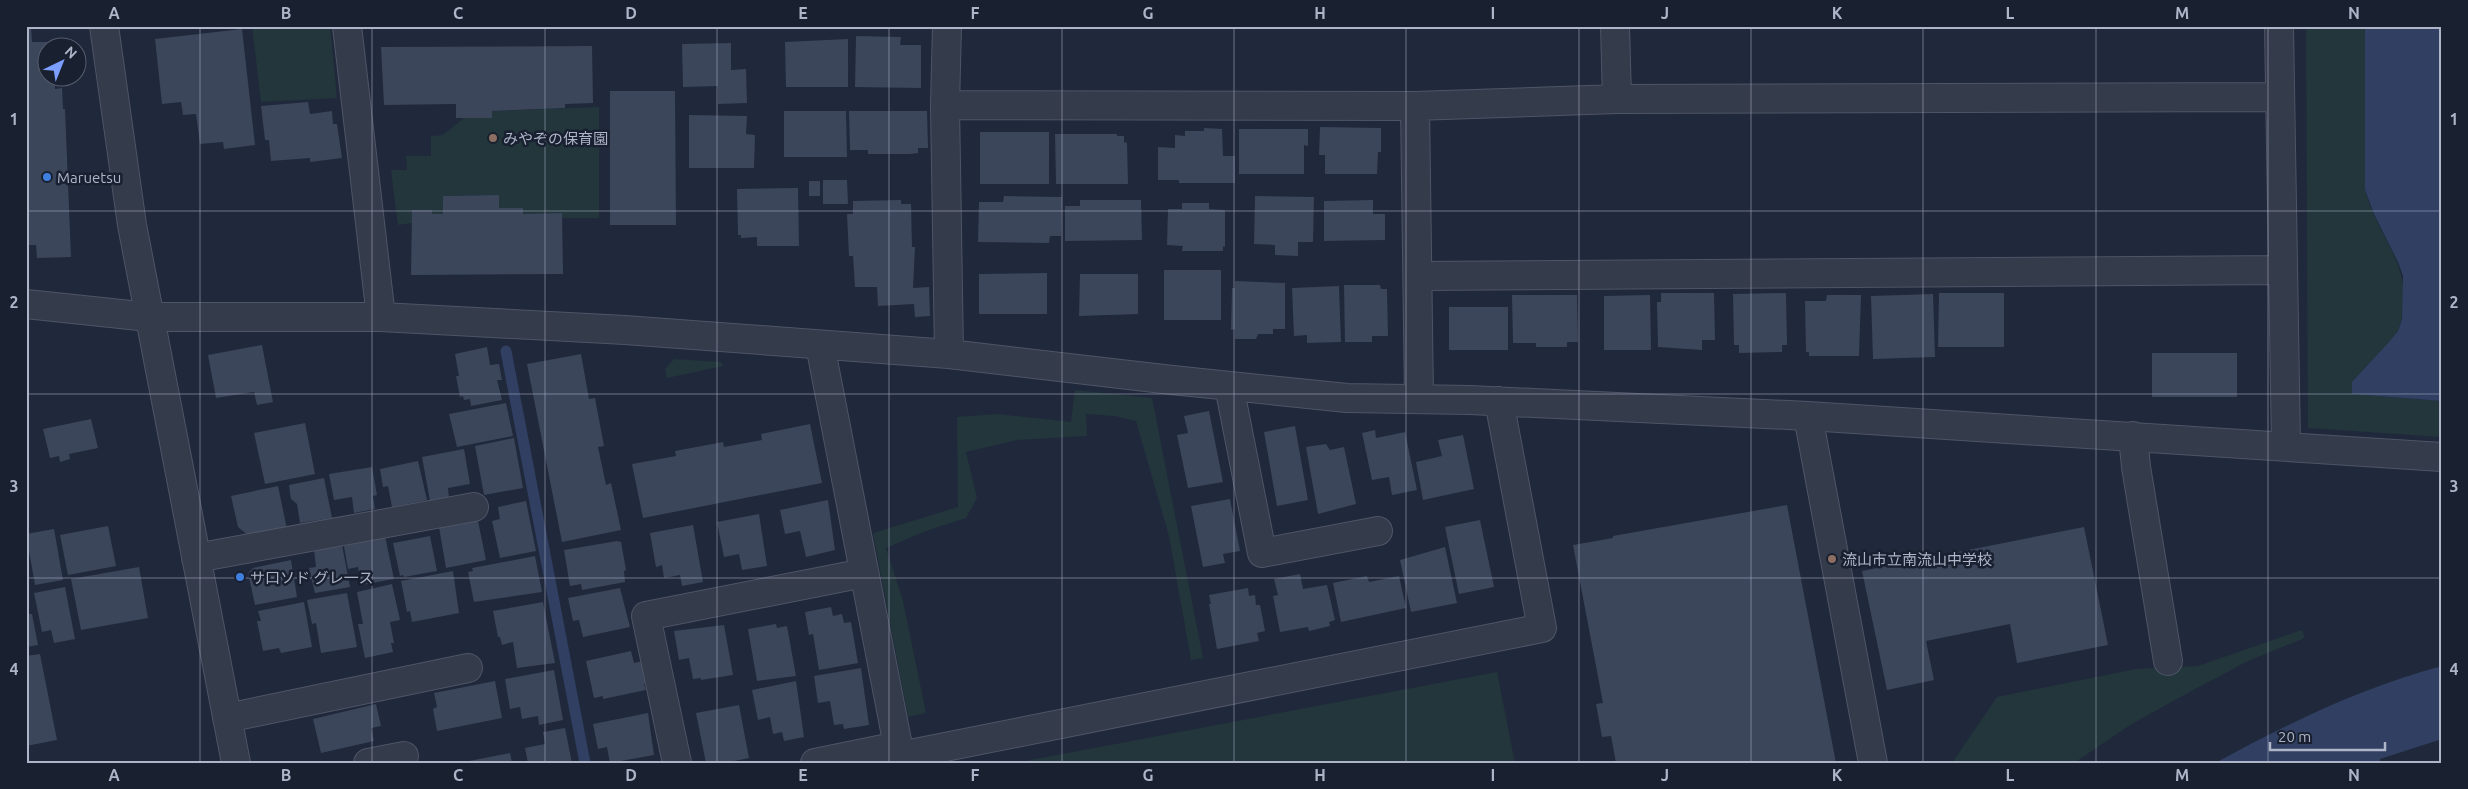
<svg xmlns="http://www.w3.org/2000/svg" width="2468" height="789" viewBox="0 0 2468 789" font-family="Ubuntu,'Noto Sans JP',sans-serif">
  <rect width="100%" height="100%" fill="#20283b"/>
  <!-- green -->
  <path fill="#22363c" d="M252,26H330L337,98L261,102Z
    M2306,26H2365V190C2379,243 2419,269 2398,331L2352,394L2442,401V437L2308,428Z
    M599,107V218H562V213L523,214V208H499V195L443,196V214H432L431,210H412V223L398,225L391,170H407L406,156H431V136L443,135L464,118H492V111Z
    M674,359L721,362L723,366L667,378L665,369Z
    M1075,390L1152,398L1203,658L1191,660L1169,536L1136,421L1115,416L1086,414L1087,436L1017,440L966,452L977,498L966,518L926,531L886,548L903,601L926,713L908,717L873,533L958,507L957,417L997,414L1071,422Z
    M2302,630L2305,638L2248,661L2186,694L2130,725L2074,763H1952L1997,697L2136,669L2198,666Z
    M1497,672L1515,763H1015Z"/>
  <!-- water -->
  <path fill="#303f62" d="M2365,26H2442V401L2352,394V382L2389,342L2398,331L2402,319L2403,276L2398,262L2374,214L2365,190Z
    M2442,666V739L2380,759L2381,763H2215C2289,723 2360,688 2442,666Z"/>
  <g fill="none" stroke-linecap="round" stroke-linejoin="round">
    <!-- stream -->
    <path stroke="#303f62" stroke-width="11" d="M506,351L585,763"/>
  </g>
  <!-- building -->
  <path fill="#3b465b" d="M26,27H31L32,42H54V48H48V78H55V89L62,88L63,109H65L71,257L37,258L36,245H26Z
    M242,29L255,145L224,149L223,142L200,144L196,114L183,115L181,102L162,104L155,39Z
    M856,36L901,37L900,45H921V88L855,87Z
    M848,39V87H786L785,42Z
    M731,43V70L746,69L747,103L718,104V86L683,87L682,44Z
    M592,46L593,103L565,104V108L492,111V118H456V104L384,105L381,47Z
    M610,91H675L676,225H610Z
    M308,102L310,114L332,111L333,124H337L342,158L310,162V158L271,161L269,140H265L261,106Z
    M784,111H846L847,157H784Z
    M849,111H927L928,148H918V153L910,154H868V150H850Z
    M689,115L747,116L746,134L755,135L754,168H689Z
    M1320,127L1381,128V152H1378L1377,174H1325V155H1319Z
    M1204,128L1222,129L1223,156H1235V183H1179V180H1158V147L1175,148V135L1185,136V131H1204Z
    M1239,129H1308V146L1304,145V174H1239Z
    M980,132H1049V184H980Z
    M1055,134H1117V136H1124V142L1127,143L1128,184H1056Z
    M823,180H847L848,204H823Z
    M809,181H820V196H809Z
    M798,188L799,246H757V237L741,238V235H738L737,189Z
    M499,195V208H523V214L562,213L563,274L411,275L412,210H432V214H443V196Z
    M1004,196L1062,197L1061,236H1050L1049,243L978,242L979,202H1003Z
    M1255,196L1314,197L1313,242H1298V256L1275,255V245L1254,244Z
    M901,200V204H911L912,247H915L913,288L929,287L930,316L915,317L914,304L878,306L877,287H855L853,256H849L847,214H853V201Z
    M1080,200H1141L1142,240L1065,241V206H1080Z
    M1373,200V214H1385V240L1324,241V201Z
    M1182,203H1209V209L1225,210V247L1223,246V251H1182L1183,246L1167,245L1168,209H1182Z
    M1164,270H1221V320H1164Z
    M1047,273V314H979V274Z
    M1080,274H1138V314L1079,316Z
    M1235,281L1285,283V329H1273V334H1258L1256,339H1235V329L1231,330L1232,288H1235Z
    M1344,285H1380L1381,289H1387L1388,336H1372V342H1345Z
    M1339,286L1341,342L1307,343V335L1294,336L1292,288Z
    M1661,293H1714L1715,340H1702V350L1658,347L1657,302H1661Z
    M1786,293L1787,345H1782V352L1739,353V345H1734L1733,294Z
    M1939,293H2004V347H1938Z
    M1933,294L1935,357L1873,359L1871,296Z
    M1512,295H1577L1578,342H1567V347H1536V343H1513Z
    M1650,295L1651,350H1604V296Z
    M1827,295H1861L1859,356H1809V352H1806L1805,301H1826Z
    M1449,307H1508V350H1449Z
    M262,345L273,402L257,405L254,392L216,398L208,355Z
    M487,347L490,365L499,364L502,380H497L502,400L471,406L470,399L464,400L463,396L460,397L456,376H459L455,354Z
    M2152,353H2237V397H2152Z
    M581,354L589,399L595,398L604,446L598,447L606,485L611,483L621,530L562,542L527,364Z
    M506,403L513,436L457,447L449,414Z
    M1209,411L1223,482L1188,488L1177,435L1188,433L1184,416Z
    M91,419L98,448L69,454L70,459L60,462L59,456L50,458L43,429Z
    M305,423L315,474L265,484L254,433Z
    M810,424L822,483L643,518L632,464L676,456L675,451L723,442L724,447L762,440L761,434Z
    M1295,426L1308,500L1277,506L1264,432Z
    M1375,430L1376,438L1405,432L1417,490L1392,495L1389,477L1372,480L1362,433Z
    M1463,435L1474,489L1423,500L1416,462L1442,456L1438,440Z
    M514,438L523,488L484,495L475,446Z
    M1326,444L1330,450L1344,447L1356,504L1318,514L1306,447Z
    M464,449L470,484L448,488L449,498L430,501L422,457Z
    M418,461L427,500L392,507L388,486L383,487L380,469Z
    M372,467L377,495L373,496L375,509L354,513L352,497L334,500L329,474Z
    M324,478L332,518L300,523L297,504L291,499L289,485Z
    M278,486L287,529L250,537L238,527L231,496Z
    M1230,499L1240,551L1223,554L1225,563L1203,567L1191,506Z
    M828,500L835,550L806,557L800,531L785,534L780,510Z
    M526,501L536,551L500,558L492,521L500,519L498,507Z
    M1787,505L1836,763H1616L1611,736L1602,737L1596,704L1603,703L1573,545L1613,538V536Z
    M759,514L767,566L742,570L739,554L724,557L717,522Z
    M1480,520L1494,587L1459,594L1445,527Z
    M478,521L486,560L446,568L439,527Z
    M693,525L703,582L682,586L680,575L664,578L662,565L656,567L650,533Z
    M108,526L116,566L68,575L60,535Z
    M2084,527L2108,645L2017,663L2010,624L1926,641L1934,680L1887,690L1862,571Z
    M54,529L63,580L35,585L26,534Z
    M385,536L394,579L361,585L358,567L348,569L344,546Z
    M430,536L437,571L404,577L403,575L400,576L393,543Z
    M617,541L621,542L626,570L624,571L625,582L582,590L581,584L570,586L564,550Z
    M342,545L350,587L315,593L309,568L316,567L314,550Z
    M1445,547L1457,603L1411,612L1400,560Z
    M535,556L542,592L474,602L468,572L473,571L472,568Z
    M291,560L297,597L255,605L248,573L253,568Z
    M139,567L148,618L81,630L71,579Z
    M453,571L459,613L412,622L410,611L407,612L401,581Z
    M1300,574L1303,589L1327,585L1335,620L1329,622L1330,626L1309,631L1308,627L1280,632L1273,596L1278,595L1274,579Z
    M1367,576L1369,582L1399,576L1406,608L1341,622L1333,583Z
    M392,584L400,620L390,622L394,643H391L393,652L365,658L358,624H363L357,592Z
    M65,587L75,639L54,643L51,630L42,632L34,593Z
    M620,588L630,627L583,637L579,620L573,621L568,598Z
    M1248,588L1249,596L1255,595L1256,605H1260L1265,631L1257,633L1259,641L1217,649L1209,604H1211L1209,595Z
    M347,593L357,647L321,653L316,623L312,624L307,600Z
    M304,602L312,647L281,653L279,648L263,651L257,621H261L258,611Z
    M543,602L555,663L517,668L513,642L502,645L500,637H498L493,611Z
    M831,607L833,616L842,614L844,623L851,622L858,663L819,670L813,634L809,635L805,612Z
    M26,614H32L38,645L26,647Z
    M776,624L777,628L787,626L796,676L757,681L748,629Z
    M724,625L733,675L701,680V678L693,679L689,658L679,660L674,631Z
    M631,651L634,663L643,661L647,683L644,684L646,690L603,699V696L594,698L586,661Z
    M40,654L57,740L26,746V656Z
    M861,668L869,725L844,729L843,724L834,725L830,701L818,703L814,676Z
    M554,670L563,720L539,725L538,716L522,719L520,707L510,709L505,679Z
    M495,681L502,718L437,731L433,709L437,707L434,693Z
    M796,681L804,737L784,741L782,732L773,734L770,717L758,720L752,690Z
    M376,704L381,726L371,728L374,741L321,753L313,719Z
    M739,705L749,758L724,763H706L696,713Z
    M648,713L654,755L610,763L607,747L598,749L593,724Z
    M565,728L572,763H528L525,748L545,744L543,732Z
    M510,753L512,763H464V762Z"/>
  <g fill="none" stroke-linecap="round" stroke-linejoin="round">
    <!-- minor casing -->
    <g stroke="#4e5566" stroke-width="30">
      <path id="minor" d="M104,26L132,225L236,763
        M347,26L381,317
        M947,26L945,105L949,354
        M1615,26L1617,99
        M2279,26L2286,446
        M945,105L1415,106L1617,99L2280,97
        M1415,106L1419,399
        M1418,276L2283,270
        M26,304L149,317H381L625,330L949,354L1172,380L1347,398L1470,400L1808,416L2442,457
        M820,345L900,756
        M1229,386L1262,553L1378,531
        M1808,416L1873,763
        M2133,436L2136,467L2168,661
        M196,558L474,507
        M227,718L468,668
        M368,763L404,756
        M677,763L646,616L864,573
        M815,763L898,746
        M901,763L900,756L1542,628L1499,401"/>
    </g>
    <!-- minor -->
    <use href="#minor" stroke="#343b4b" stroke-width="28"/>
  </g>
  <!-- grid -->
  <path fill="none" stroke="#aeb5c8" stroke-width="1" stroke-opacity="0.55" d="M200,26V763M372,26V763M545,26V763M717,26V763M889,26V763M1062,26V763M1234,26V763M1406,26V763M1579,26V763M1751,26V763M1923,26V763M2096,26V763M2268,26V763M26,211H2442M26,394H2442M26,578H2442"/>
  <!-- markers -->
  <g fill="#8d6e63" stroke="#192030" stroke-width="2">
    <circle cx="493" cy="138" r="5"/>
    <circle cx="1832" cy="559" r="5"/>
  </g>
  <g fill="#3f7fe0" stroke="#192030" stroke-width="2">
    <circle cx="47" cy="177" r="5"/>
    <circle cx="240" cy="577" r="5"/>
  </g>
  <g text-anchor="middle" dominant-baseline="central" stroke-width="5" stroke-linejoin="round" paint-order="stroke">
    <!-- poi labels -->
    <g font-size="15" fill="#aeb5c8" stroke="#192030" text-anchor="start">
      <text x="503" y="138">みやぞの保育園</text>
      <text x="57" y="177">Maruetsu</text>
      <text x="1842" y="559">流山市立南流山中学校</text>
      <text x="250" y="577">サ口ソド グレ一ス</text>
    </g>
  </g>
  <!-- border -->
  <rect width="2468" height="789" fill="none" stroke="#192030" stroke-width="55"/>
  <!-- north arrow -->
  <g transform="translate(62 62) rotate(43)"><circle r="24" fill="#192030" stroke="#555c6d"/>
  <path d="M0-4L9 19L0 12L-9 19Z" fill="#7c9fff"/>
  <text y="-8" font-size="14" font-weight="bold" text-anchor="middle" fill="#aeb5c8">N</text>
  </g>
  <!-- scale -->
  <path d="M2270 742v8h115v-8" fill="none" stroke="#aeb5c8" stroke-width="2.5"/>
  <text x="2278" y="742" font-size="15" fill="#aeb5c8" stroke="#192030" stroke-width="4" paint-order="stroke">20 m</text>
  <rect x="28" y="28" width="2412" height="734" fill="none" stroke="#aeb5c8" stroke-width="2"/>
  <g font-size="16" text-anchor="middle" font-weight="bold" fill="#aeb5c8">
    <text x="114" y="19">A</text>
    <text x="286" y="19">B</text>
    <text x="458" y="19">C</text>
    <text x="631" y="19">D</text>
    <text x="803" y="19">E</text>
    <text x="975" y="19">F</text>
    <text x="1148" y="19">G</text>
    <text x="1320" y="19">H</text>
    <text x="1493" y="19">I</text>
    <text x="1665" y="19">J</text>
    <text x="1837" y="19">K</text>
    <text x="2010" y="19">L</text>
    <text x="2182" y="19">M</text>
    <text x="2354" y="19">N</text>
    <text x="14" y="125">1</text>
    <text x="2454" y="125">1</text>
    <text x="14" y="308">2</text>
    <text x="2454" y="308">2</text>
    <text x="14" y="492">3</text>
    <text x="2454" y="492">3</text>
    <text x="14" y="675">4</text>
    <text x="2454" y="675">4</text>
    <text x="114" y="781">A</text>
    <text x="286" y="781">B</text>
    <text x="458" y="781">C</text>
    <text x="631" y="781">D</text>
    <text x="803" y="781">E</text>
    <text x="975" y="781">F</text>
    <text x="1148" y="781">G</text>
    <text x="1320" y="781">H</text>
    <text x="1493" y="781">I</text>
    <text x="1665" y="781">J</text>
    <text x="1837" y="781">K</text>
    <text x="2010" y="781">L</text>
    <text x="2182" y="781">M</text>
    <text x="2354" y="781">N</text>
  </g>
</svg>
